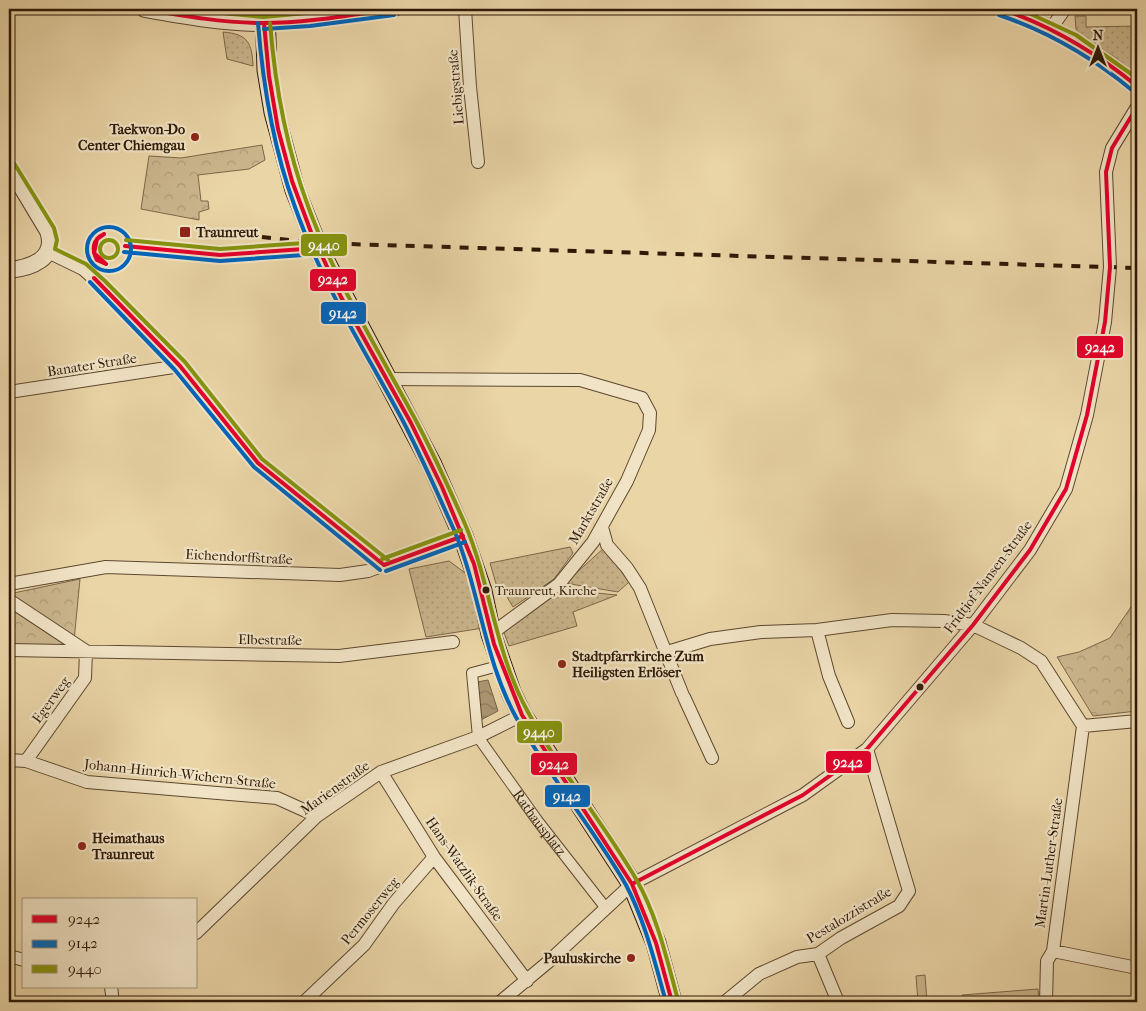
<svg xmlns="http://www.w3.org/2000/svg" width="1146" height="1011" viewBox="0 0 1146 1011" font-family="'IM FELL French Canon',serif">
  <defs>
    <pattern id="forest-crowns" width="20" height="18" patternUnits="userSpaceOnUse" patternTransform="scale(1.25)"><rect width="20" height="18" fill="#cab58c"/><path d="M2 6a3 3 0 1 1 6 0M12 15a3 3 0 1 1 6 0" fill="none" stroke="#ae9b77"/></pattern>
    <pattern id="garden-dots" width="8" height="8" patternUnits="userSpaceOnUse" patternTransform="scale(1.25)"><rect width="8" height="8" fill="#cab58c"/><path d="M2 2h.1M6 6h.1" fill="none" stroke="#ae9b77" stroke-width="1.8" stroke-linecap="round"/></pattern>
    <pattern id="water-waves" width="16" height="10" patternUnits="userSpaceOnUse" patternTransform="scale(1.25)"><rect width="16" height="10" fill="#aa9571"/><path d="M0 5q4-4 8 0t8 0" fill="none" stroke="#8b795b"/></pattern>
  </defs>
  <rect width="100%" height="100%" fill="#ead5a7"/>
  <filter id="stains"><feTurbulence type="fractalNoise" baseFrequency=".004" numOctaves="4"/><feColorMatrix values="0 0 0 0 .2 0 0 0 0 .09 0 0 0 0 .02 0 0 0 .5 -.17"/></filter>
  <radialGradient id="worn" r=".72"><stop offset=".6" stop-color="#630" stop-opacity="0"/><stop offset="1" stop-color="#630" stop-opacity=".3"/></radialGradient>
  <!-- grass -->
  <path fill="#cab58c" stroke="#7c674a" d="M925,975L927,1002H918L916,976Z
    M1038,989L1039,1002H963L962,995Z
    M961,997V1002H936L935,999Z"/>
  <!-- forest -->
  <path fill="url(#forest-crowns)" stroke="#7c674a" d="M262,145L265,160L249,169L198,175L201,201H208L209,209L199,212V220L141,209L149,156L181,158Z
    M80,579L74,641L9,597V594Z
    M1137,598V711L1093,716L1057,657L1079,652L1110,638Z
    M9,608L71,649L9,648Z"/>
  <!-- garden -->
  <path fill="url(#garden-dots)" stroke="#7c674a" d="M1075,16H1086V27L1137,26V74L1085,40L1076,29Z
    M223,32C248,34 252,43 253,66L227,59Z
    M570,547L573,553L554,579L513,607L504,592L499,594L490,563Z
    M604,548L629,582L618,592L565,583Z
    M449,561L468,575L483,628L426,637L409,569Z
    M556,589L617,595L573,612L577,626L509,646L503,630Z"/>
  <!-- water -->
  <path fill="url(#water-waves)" stroke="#786347" d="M488,680L498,711L479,721L477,682Z"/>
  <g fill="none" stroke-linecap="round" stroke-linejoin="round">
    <!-- pedestrian casing -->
    <g stroke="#5d482f" stroke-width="12">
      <g id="pedestrian">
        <path id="s1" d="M502,665L472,673L478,737L537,820L605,907"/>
      </g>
    </g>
    <!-- minor casing -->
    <g stroke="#5d482f" stroke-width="14">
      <path id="minor" d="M465,9L470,87L478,162
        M1052,27L1065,9
        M48,252L83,269L101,285L180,366L258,463L384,565
        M385,379L580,380L642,398L650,413L649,430L627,481L593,542L559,584L491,634
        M9,392L180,366
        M602,527L607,545L627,568L640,588L682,693
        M9,584L106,567L340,575L368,571L463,536
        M9,600L86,651L85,678L26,761
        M817,630L892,620L944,621L973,625L1021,648L1041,661L1083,726L1053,951L1047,961L1046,1002
        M9,650L339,656L453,642
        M664,653L710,639L761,632L817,630L829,676L848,722
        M684,697L712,758
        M1083,726L1137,721
        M9,760L26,761L87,782L277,798L317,816
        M381,772L434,857L527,981
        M196,933L317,816L381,772L478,737L522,715
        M1053,951L1137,968
        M818,954L838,1002
        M9,956L24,960
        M111,987L113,1002
        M304,1002L364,945L394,903L434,857
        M500,1002L547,963L632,884L803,795L867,749L973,625L1030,550L1066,489L1087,415L1105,322L1110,267L1106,172L1112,148L1137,107
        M725,1002L759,974L797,957L818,954L841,938L899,906L909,891L867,749"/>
    </g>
    <!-- tertiary casing -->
    <g stroke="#5d482f" stroke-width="18">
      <path id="tertiary" d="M145,9C184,16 223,23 263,23C306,22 350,15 393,9
        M1001,9C1053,25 1096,51 1137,86
        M9,166L48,231C58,259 30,268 9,270"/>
    </g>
    <!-- secondary casing -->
    <g stroke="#2e1907" stroke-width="21">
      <path id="secondary" d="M265,9L267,70L274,112L295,190L318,248L432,465L463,536L482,591L491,634L511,692L522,715L632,884L656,943L672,1002"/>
    </g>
    <!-- pedestrian -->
    <use href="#pedestrian" stroke="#f1e4c6" stroke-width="10"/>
    <!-- minor -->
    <use href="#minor" stroke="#f1e4c6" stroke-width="12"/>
    <!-- tertiary -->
    <use href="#tertiary" stroke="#f1e4c6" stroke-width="16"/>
    <!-- secondary -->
    <use href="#secondary" stroke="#f1e4c6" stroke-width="19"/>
    <!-- rail -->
    <path stroke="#2e1907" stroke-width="4" stroke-dasharray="9 9" stroke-linecap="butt" d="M262,237L315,243L1137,268"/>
    <!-- bus-1 casing -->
    <g stroke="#f1e4c6" stroke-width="8">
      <path id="bus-1" d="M145,9C184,16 223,23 263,23C307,23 350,15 393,9
        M1001,9C1052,26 1095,52 1137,86
        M264,23L269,76L278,129L292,181L311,232L341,297L411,423L442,487L474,564L494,644L522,715L632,884L656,943L672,1002
        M104,234L97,239L94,253L106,264
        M104,234C93,239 91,249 97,260L106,264
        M125,246L220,255L318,248
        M94,278L180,366L258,463L384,565
        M384,565L463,536
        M632,884L803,795L867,749L973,625L1030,550L1066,489L1087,415L1105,322L1110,267L1106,172L1112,148L1137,107"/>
    </g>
    <!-- bus-2 casing -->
    <g stroke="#f1e4c6" stroke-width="8">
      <path id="bus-2" d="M999,15C1049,32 1092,57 1133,91
        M258,23C263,86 273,148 295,207C322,284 366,352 404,423C422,458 438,494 454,530C480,591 484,660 517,719C549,776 593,828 626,885C645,921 655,963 666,1002
        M264,29L310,26L394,15
        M87 249a22 22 0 1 1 44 0a22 22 0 1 1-44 0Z
        M124,252L220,261L318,254
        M90,282L175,370L254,467L380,570
        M386,571L465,542"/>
    </g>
    <!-- bus-3 casing -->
    <g stroke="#f1e4c6" stroke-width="8">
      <path id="bus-3" d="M180,9L263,17L350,9
        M1020,9L1076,35L1137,78
        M270,23C275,85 286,147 308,206C335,280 377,348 414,417C433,452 449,488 465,524C491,585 495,653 528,712C559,770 603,822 636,879C657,915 667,960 678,1000
        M14,163L54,228L57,240L55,249L86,264L105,281L185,362L262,459L388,560
        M126,240L220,249L318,242
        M100 249a9 9 0 1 1 18 0a9 9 0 1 1-18 0Z
        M382,559L461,530"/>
    </g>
    <!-- bus-1 -->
    <use href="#bus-1" stroke="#e4002b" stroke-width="4"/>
    <!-- bus-2 -->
    <use href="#bus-2" stroke="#0065bd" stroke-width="4"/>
    <!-- bus-3 -->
    <use href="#bus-3" stroke="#85940e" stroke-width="4"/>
  </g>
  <!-- markers -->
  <g fill="#8f2418" stroke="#f1e4c6" stroke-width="2">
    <circle cx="195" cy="137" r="5"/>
    <rect x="179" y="226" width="12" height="12" rx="2.5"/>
    <circle cx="562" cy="664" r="5"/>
    <circle cx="82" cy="846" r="5"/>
    <circle cx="631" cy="958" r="5"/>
  </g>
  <g fill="#2e1907" stroke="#f1e4c6" stroke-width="2">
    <circle cx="486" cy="590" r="4.5"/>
    <circle cx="920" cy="687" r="4.5"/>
  </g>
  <g text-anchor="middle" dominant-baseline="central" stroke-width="4.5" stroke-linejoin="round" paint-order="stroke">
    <!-- bus labels -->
    <g font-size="13" fill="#2e1907" stroke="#f1e4c6" text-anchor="start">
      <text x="495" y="590">Traunreut, Kirche</text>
    </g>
    <!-- street labels -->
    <g font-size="14" fill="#2e1907" stroke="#f1e4c6">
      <text transform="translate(456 87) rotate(-95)">Liebigstraße</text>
      <text transform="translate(92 365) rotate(-9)">Banater Straße</text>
      <text transform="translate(591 511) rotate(-60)">Marktstraße</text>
      <text transform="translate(239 557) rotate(3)">Eichendorffstraße</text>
      <text transform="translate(988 577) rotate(-53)">Fridtjof-Nansen-Straße</text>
      <text transform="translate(270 640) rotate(1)">Elbestraße</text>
      <text transform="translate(51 700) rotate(-54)">Egerweg</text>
      <text transform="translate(180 774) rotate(6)">Johann-Hinrich-Wichern-Straße</text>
      <text transform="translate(335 788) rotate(-36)">Marienstraße</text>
      <text stroke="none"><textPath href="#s1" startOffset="201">Rathausplatz</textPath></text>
      <text transform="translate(1049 863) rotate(-82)">Martin-Luther-Straße</text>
      <text transform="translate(464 869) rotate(55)">Hans-Watzlik-Straße</text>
      <text transform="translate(370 911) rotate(-51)">Permoserweg</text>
      <text transform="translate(849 915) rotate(-31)">Pestalozzistraße</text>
    </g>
    <!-- poi labels -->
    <g font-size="14" font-weight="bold" fill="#2e1907" stroke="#f1e4c6" text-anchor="start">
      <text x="185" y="129" text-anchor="end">Taekwon-Do<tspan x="185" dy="16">Center Chiemgau</tspan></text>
      <text x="196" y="232">Traunreut</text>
      <text x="572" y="656">Stadtpfarrkirche Zum<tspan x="572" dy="16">Heiligsten Erlöser</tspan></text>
      <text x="92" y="838">Heimathaus<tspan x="92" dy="16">Traunreut</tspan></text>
      <text x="621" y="958" text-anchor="end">Pauluskirche</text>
    </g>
  </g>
  <g stroke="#f1e4c6" stroke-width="2">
    <rect x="300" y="233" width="48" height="24" rx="5" fill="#85940e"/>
    <rect x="309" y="268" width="48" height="24" rx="5" fill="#e4002b"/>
    <rect x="320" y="301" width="47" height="24" rx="5" fill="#0065bd"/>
    <rect x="1076" y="335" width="48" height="24" rx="5" fill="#e4002b"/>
    <rect x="516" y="720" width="47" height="24" rx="5" fill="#85940e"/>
    <rect x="825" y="750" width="47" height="24" rx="5" fill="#e4002b"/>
    <rect x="530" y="752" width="48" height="24" rx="5" fill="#e4002b"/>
    <rect x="544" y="784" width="47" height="24" rx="5" fill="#0065bd"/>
  </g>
  <g font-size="14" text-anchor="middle" font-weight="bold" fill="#fff">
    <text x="324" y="250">9440</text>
    <text x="333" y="284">9242</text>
    <text x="343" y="318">9142</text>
    <text x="1100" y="352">9242</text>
    <text x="539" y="737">9440</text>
    <text x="848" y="767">9242</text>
    <text x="554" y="769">9242</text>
    <text x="567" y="801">9142</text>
  </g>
  <!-- margin -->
  <rect width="1146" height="1011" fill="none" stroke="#ead5a7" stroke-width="30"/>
  <rect x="10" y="10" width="1126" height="991" fill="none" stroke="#2e1907" stroke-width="2.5"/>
  <rect x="15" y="15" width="1116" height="981" fill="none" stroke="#2e1907"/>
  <!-- legend -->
  <rect x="22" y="898" width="175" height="90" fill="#f1e4c6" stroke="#a3937a"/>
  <rect x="32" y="915" width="25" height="8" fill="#e4002b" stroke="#a3937a"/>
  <text x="68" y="924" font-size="15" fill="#2e1907">9242</text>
  <rect x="32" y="940" width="25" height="8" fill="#0065bd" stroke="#a3937a"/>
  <text x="68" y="948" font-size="15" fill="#2e1907">9142</text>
  <rect x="32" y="965" width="25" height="8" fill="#85940e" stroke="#a3937a"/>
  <text x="68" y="974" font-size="15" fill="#2e1907">9440</text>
  <!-- north arrow -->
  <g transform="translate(1098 48)" stroke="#f1e4c6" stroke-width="4" paint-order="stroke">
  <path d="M0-4L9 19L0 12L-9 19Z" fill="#2e1907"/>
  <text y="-8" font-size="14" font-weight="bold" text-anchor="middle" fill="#2e1907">N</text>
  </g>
  <rect width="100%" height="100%" filter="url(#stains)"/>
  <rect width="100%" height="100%" fill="url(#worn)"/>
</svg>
